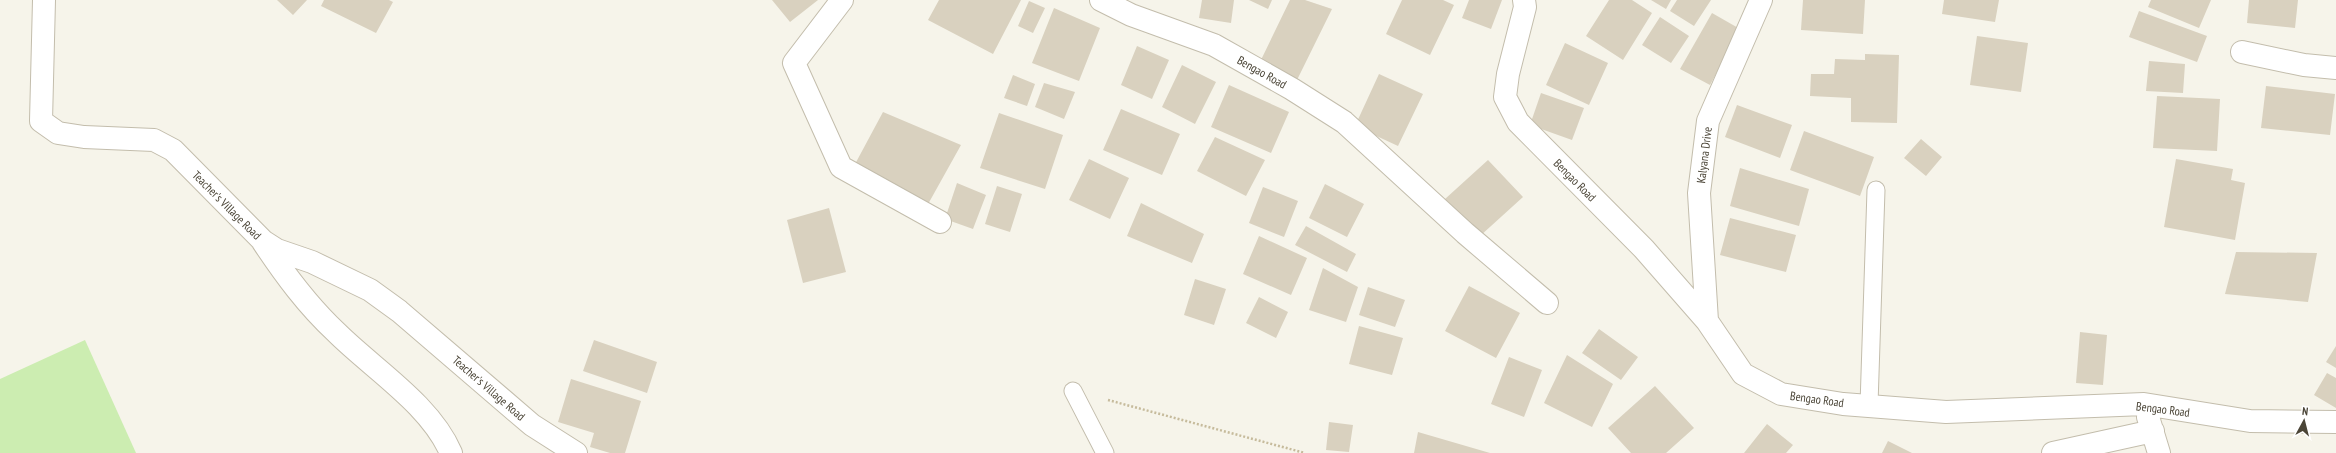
<svg xmlns="http://www.w3.org/2000/svg" width="2336" height="453" viewBox="0 0 2336 453" font-family="'PT Sans Narrow',sans-serif">
  <rect width="100%" height="100%" fill="#f6f4ea"/>
  <!-- green -->
  <path fill="#ccedb1" d="M85,340L136,453H0V379Z"/>
  <!-- building -->
  <path fill="#d9d1bf" d="M277,0H307L293,15Z
    M324,0H389L393,2L376,33L321,6Z
    M772,0H818L790,22Z
    M939,0H1021L993,54L928,20Z
    M1202,0H1234L1231,23L1199,18Z
    M1249,0H1272L1268,9Z
    M1290,0H1305L1332,9L1297,80L1260,62Z
    M1402,0H1443L1454,5L1430,55L1386,34Z
    M1469,0H1502L1491,29L1462,18Z
    M1609,0H1632L1652,13L1623,60L1586,36Z
    M1651,0H1671L1666,9Z
    M1677,0H1711L1694,26L1670,11Z
    M1803,0H1865L1863,34L1801,30Z
    M1944,0H1999L1995,22L1942,14Z
    M2151,0H2211L2199,28L2148,7Z
    M2249,0H2298L2295,28L2247,23Z
    M1029,1L1045,8L1033,33L1018,26Z
    M1054,8L1100,28L1079,81L1032,63Z
    M2139,11L2207,36L2197,62L2129,37Z
    M1712,13L1740,29L1710,85L1680,69Z
    M1660,17L1689,36L1671,63L1642,45Z
    M1977,36L2028,43L2021,92L1970,85Z
    M1565,43L1608,63L1589,105L1546,85Z
    M1137,46L1169,60L1152,99L1121,85Z
    M1865,54L1899,55L1897,123L1851,122V98L1810,96L1811,74H1834L1835,59L1865,60Z
    M2149,61L2185,64L2183,93L2146,91Z
    M1182,65L1216,82L1195,124L1162,107Z
    M1379,74L1423,94L1398,146L1355,126Z
    M1013,75L1035,84L1027,106L1004,98Z
    M1044,83L1075,92L1064,119L1035,107Z
    M1229,85L1289,112L1271,153L1211,127Z
    M2266,86L2335,94L2330,135L2261,128Z
    M1541,93L1584,108L1572,140L1530,125Z
    M2157,96L2220,99L2217,151L2153,148Z
    M1737,105L1792,125L1780,158L1725,137Z
    M1121,109L1180,134L1162,175L1103,150Z
    M883,112L961,145L927,206L854,166Z
    M999,113L1063,135L1045,189L980,168Z
    M1804,131L1874,157L1860,196L1790,170Z
    M1215,137L1265,160L1246,196L1197,171Z
    M1921,139L1942,157L1926,176L1904,158Z
    M1089,159L1129,178L1110,219L1069,200Z
    M2176,159L2233,169L2231,180L2245,183L2235,240L2164,227Z
    M1488,160L1523,197L1480,236L1445,199Z
    M1740,168L1809,189L1799,226L1730,206Z
    M957,183L986,195L973,229L945,219Z
    M1325,184L1364,204L1347,237L1309,218Z
    M997,186L1022,194L1010,232L985,224Z
    M1263,187L1298,201L1284,237L1249,223Z
    M1141,203L1204,234L1192,263L1127,236Z
    M829,208L846,272L803,283L787,220Z
    M1730,218L1796,235L1786,272L1720,255Z
    M1306,226L1356,254L1347,272L1295,245Z
    M1259,236L1307,258L1291,295L1243,274Z
    M2236,252L2317,253L2308,302L2225,294Z
    M1323,268L1358,287L1346,322L1309,310Z
    M1195,279L1226,289L1214,325L1184,315Z
    M1469,286L1520,313L1496,358L1445,331Z
    M1368,287L1405,300L1395,327L1359,315Z
    M1259,297L1288,312L1276,338L1246,323Z
    M1359,326L1403,338L1392,375L1349,364Z
    M1599,329L1638,357L1621,380L1582,353Z
    M2080,332L2107,335L2103,385L2076,383Z
    M594,340L657,362L647,393L583,371Z
    M2336,346V368L2326,362Z
    M1567,355L1613,384L1592,427L1544,403Z
    M1509,357L1542,370L1524,417L1491,404Z
    M2327,373L2336,378V408L2314,395Z
    M571,379L641,401L625,453H610L590,447L594,433L558,422Z
    M1655,386L1694,428L1666,453H1631L1608,428Z
    M1329,422L1353,425L1349,452L1326,450Z
    M1767,424L1793,445L1786,453H1744Z
    M1418,432L1490,453H1414Z
    M1888,441L1912,453H1882Z"/>
  <g fill="none" stroke-linecap="round" stroke-linejoin="round">
    <!-- service casing -->
    <g stroke="#c3bdac" stroke-width="19">
      <path id="service" d="M1073,391L1105,453
        M1869,405L1876,190"/>
    </g>
    <!-- minor casing -->
    <g stroke="#c3bdac" stroke-width="24">
      <path id="minor" d="M44,0L41,121L58,133L84,137L154,140L173,150L263,241L277,250L312,262L370,290L399,311L532,425L576,453
        M842,0L794,63L841,167L940,222
        M1101,0L1131,15L1214,45L1292,89L1344,122L1465,233L1547,303
        M1524,0L1525,7L1508,74L1505,97L1518,122L1644,249L1707,321L1743,374L1781,394L1843,404L1946,412L2144,404L2250,421L2336,422
        M2242,52L2304,65L2336,68
        M263,242C285,275 307,305 336,332C373,369 430,404 451,453
        M1707,321L1699,193L1708,121L1761,0
        M2148,417L2159,453
        M2053,453L2153,431"/>
    </g>
    <!-- path -->
    <path stroke="#c6bb9c" stroke-width="2.5" stroke-dasharray="2 2" stroke-linecap="butt" d="M1108,400L1305,453"/>
    <!-- service -->
    <use href="#service" stroke="#fff" stroke-width="17"/>
    <!-- minor -->
    <use href="#minor" stroke="#fff" stroke-width="22"/>
  </g>
  <g text-anchor="middle" dominant-baseline="central" stroke-width="3.5" stroke-linejoin="round" paint-order="stroke">
    <!-- street labels -->
    <g font-size="12" fill="#4b4537" stroke="#fff">
      <text transform="translate(1262 72) rotate(29)">Bengao Road</text>
      <text transform="translate(1704 155) rotate(-83)">Kalyana Drive</text>
      <text transform="translate(1575 180) rotate(45)">Bengao Road</text>
      <text transform="translate(227 205) rotate(45)">Teacher's Village Road</text>
      <text transform="translate(489 388) rotate(41)">Teacher's Village Road</text>
      <text transform="translate(1817 399) rotate(8)">Bengao Road</text>
      <text transform="translate(2163 409) rotate(7)">Bengao Road</text>
    </g>
  </g>
  <!-- north arrow -->
  <g transform="translate(2304 421) rotate(7)" stroke="#ffffff" stroke-width="3" paint-order="stroke">
  <path d="M0-3L7 15L0 10L-7 15Z" fill="#4b4537"/>
  <text y="-6" font-size="11" font-weight="bold" text-anchor="middle" fill="#4b4537">N</text>
  </g>
</svg>
